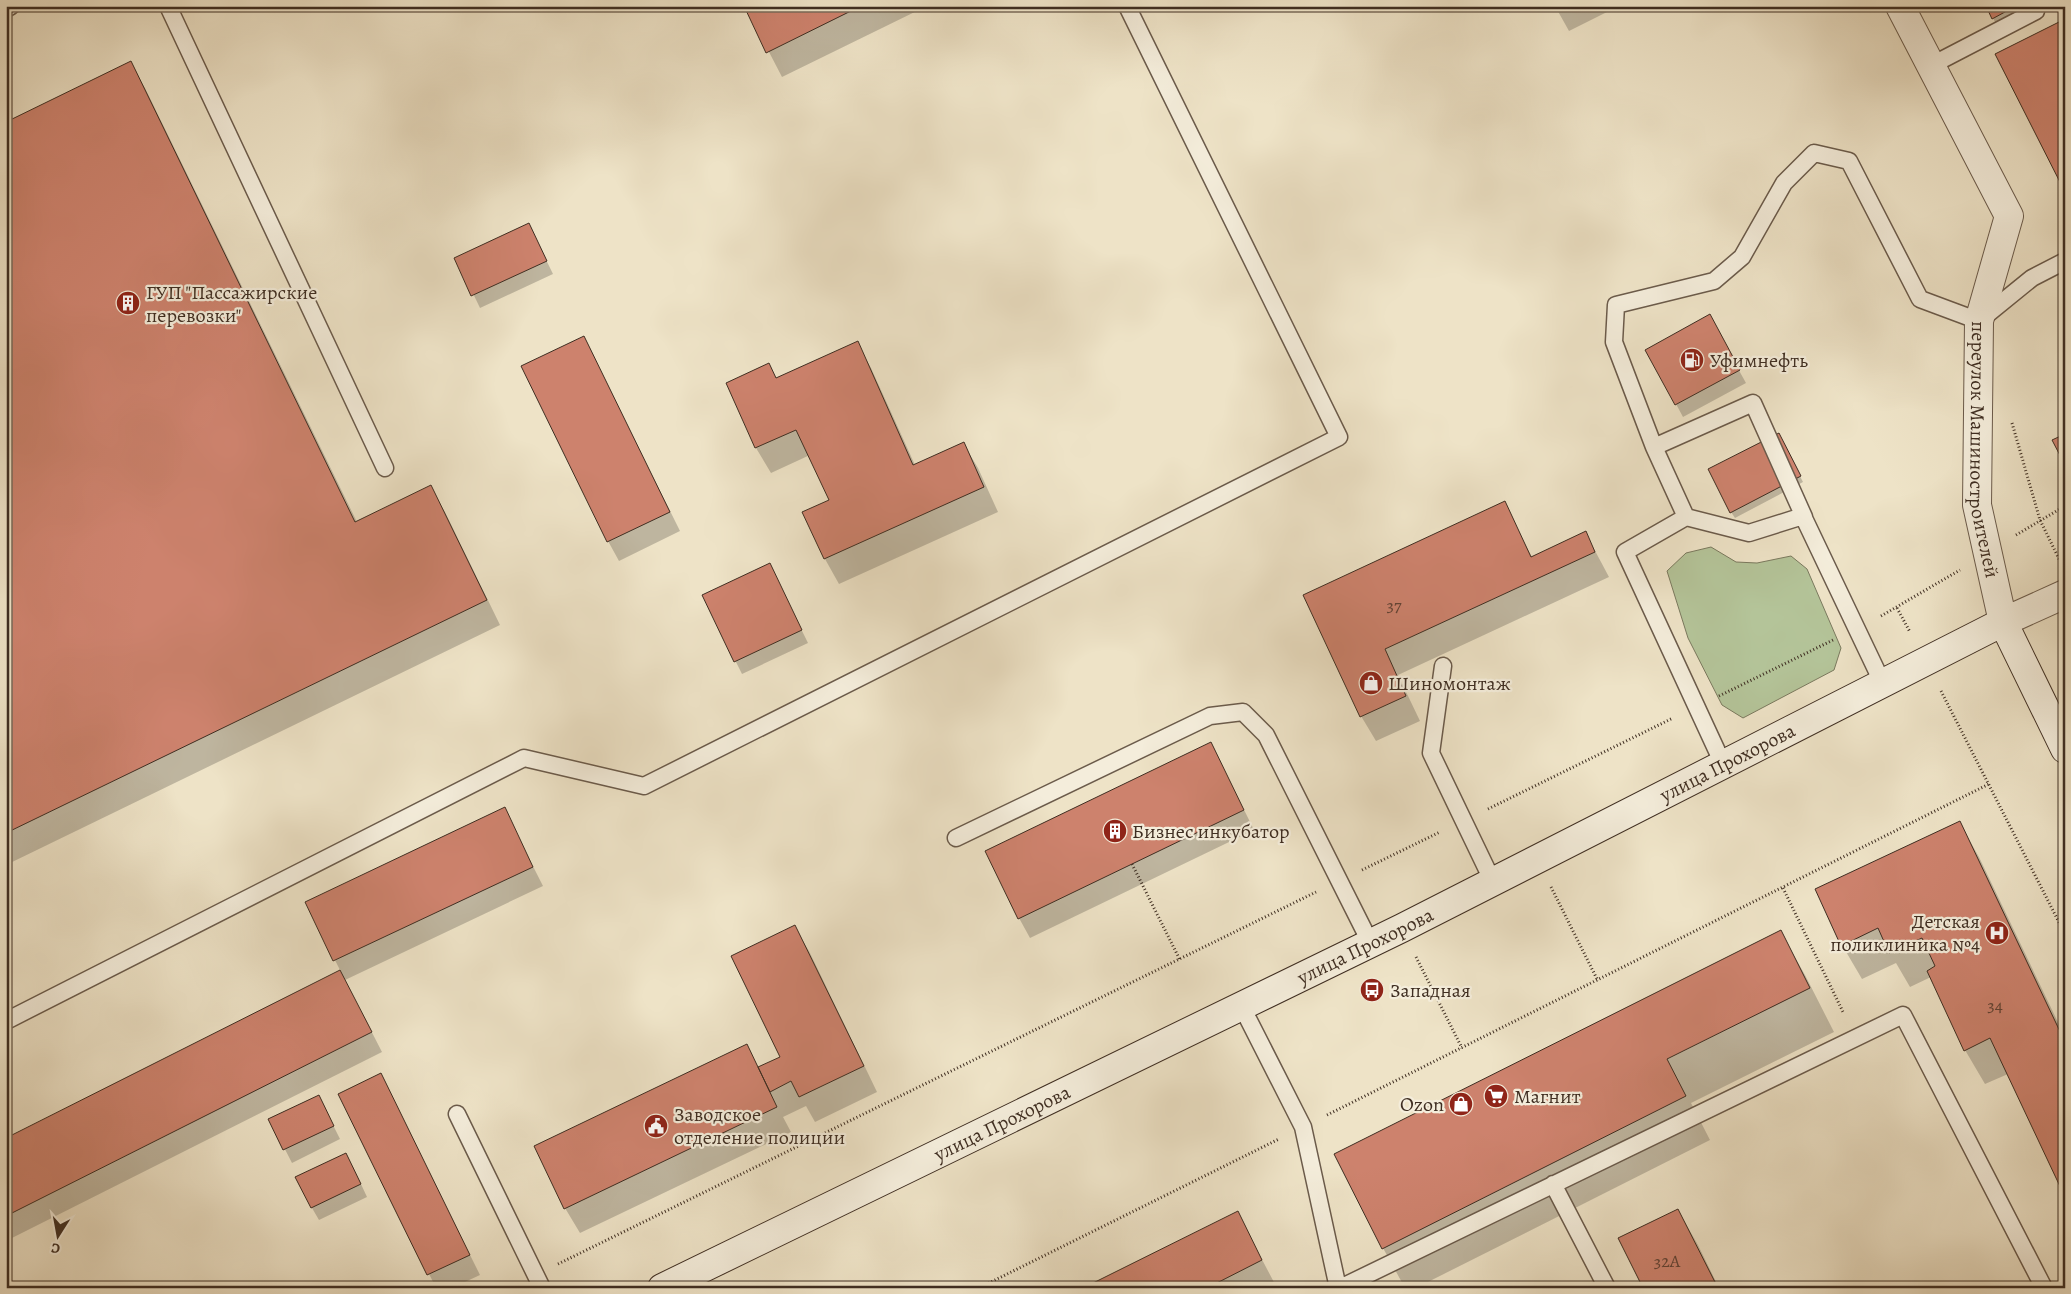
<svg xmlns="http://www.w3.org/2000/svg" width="2071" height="1294" viewBox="0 0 2071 1294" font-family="Alegreya,serif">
  <rect width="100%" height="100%" fill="#eee3c7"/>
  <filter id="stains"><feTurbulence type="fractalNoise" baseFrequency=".004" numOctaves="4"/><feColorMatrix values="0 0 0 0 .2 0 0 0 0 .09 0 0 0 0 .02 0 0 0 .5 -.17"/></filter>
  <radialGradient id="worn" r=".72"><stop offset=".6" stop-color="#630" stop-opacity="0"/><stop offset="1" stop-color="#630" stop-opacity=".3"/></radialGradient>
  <!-- green -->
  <path fill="#b4c499" stroke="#7a795e" d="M1711,547L1736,562L1757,563L1791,556L1807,569L1841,648L1834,670L1743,718L1722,705L1688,638L1667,571L1686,553Z"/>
  <!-- shadow -->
  <path fill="#0003" d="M745,6H927L782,77Z
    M1555,6H1619L1569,31Z
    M1987,6H2022L2024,10L1996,24Z
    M130,63L145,88L357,522L430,487L445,512L500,625L6,865V123Z
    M529,225L553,274L480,308L456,258Z
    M1716,329L1746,383L1683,417L1676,404Z
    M584,338L680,531L619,561L608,541Z
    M857,343L871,368L915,465L963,443L978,468L998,512L839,584L825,559L804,512L830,501L810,455L771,473L756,448L727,384L769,365L777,379Z
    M1782,441L1803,482L1735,518L1731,512Z
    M1504,503L1532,557L1585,532L1609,577L1398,675L1420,721L1376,741L1361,716L1305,595Z
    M769,564L808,643L742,674L703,596Z
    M1211,743L1254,830L1030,938L1019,918Z
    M504,809L543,886L345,980L382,1052L6,1241V1140L341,972L306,903Z
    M1959,822L1979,857L2065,1037V1194L2008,1074L1985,1084L1965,1050L1931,977L1910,987L1896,963L1862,979L1842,945Z
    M794,926L809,951L877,1092L815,1122L806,1106L783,1117L791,1132L580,1233L565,1208L746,1046L759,1068L782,1057Z
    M1780,931L1805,975L1834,1032L1691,1103L1710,1140L1416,1288H1405L1383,1248Z
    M380,1074L480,1275L452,1288H436L340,1094Z
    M325,1109L340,1139L292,1163L270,1120Z
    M353,1167L367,1197L319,1220L312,1208Z
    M1678,1210L1698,1245L1719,1288H1644Z
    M1237,1212L1277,1288H1086Z"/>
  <!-- building -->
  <path fill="#cd826d" stroke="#3f2e22" d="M744,6H861L766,53Z
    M1986,6H2016L1992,19Z
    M2065,19V192L1995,54Z
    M131,61L355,522L431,485L487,600L6,833V122Z
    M529,223L547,261L471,296L454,258Z
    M1710,314L1740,370L1675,405L1645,350Z
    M584,336L670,512L607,542L521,366Z
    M858,341L913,465L964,442L984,487L824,559L802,512L829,500L796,430L755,448L726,383L769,363L776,378Z
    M1779,433L1801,476L1730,513L1708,469Z
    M2065,434V465L2052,440Z
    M1505,501L1531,557L1586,531L1595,552L1385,649L1406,696L1360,717L1303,595Z
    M770,563L802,630L734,662L702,595Z
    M1211,742L1244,810L1018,919L985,851Z
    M505,807L533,867L333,961L305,902Z
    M1960,821L2065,1042V1197L1990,1038L1964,1051L1927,971L1935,966L1922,938L1889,953L1878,928L1841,946L1815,889Z
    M795,925L864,1066L799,1097L791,1081L770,1092L758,1067L780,1057L731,956Z
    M1781,930L1810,988L1667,1059L1686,1096L1382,1249L1334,1154Z
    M340,970L372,1032L6,1216V1138Z
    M747,1044L777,1107L564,1209L534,1146Z
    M381,1073L470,1255L427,1275L338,1094Z
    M319,1095L334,1126L283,1150L268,1119Z
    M346,1153L361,1184L311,1208L295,1177Z
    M1678,1209L1718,1288H1643L1618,1238Z
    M1238,1211L1262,1260L1207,1288H1083Z"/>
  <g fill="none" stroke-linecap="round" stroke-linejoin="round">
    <!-- lane casing -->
    <g stroke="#6b5b4b" stroke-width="19">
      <path id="lane" d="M168,6L385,468
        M6,9L11,6
        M1930,66L2036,11L2037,6
        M1654,447L1614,342L1616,305L1714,281L1742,257L1784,183L1814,153L1849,161L1920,299L1979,321L2032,278L2065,261
        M1686,517L1654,447L1753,403L1804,517
        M1443,666L1431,753L1493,882
        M1723,764L1625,552L1686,517L1749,533L1803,516L1883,684
        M956,838L1210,716L1243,712L1266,735L1371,944
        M1242,1007L1303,1127L1338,1288
        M6,1021L524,758L644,786L1339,437L1127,6
        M457,1114L542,1288
        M1553,1184L1607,1288
        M1340,1288L1903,1015L2044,1288"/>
    </g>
    <!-- street casing -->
    <g stroke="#6b5b4b" stroke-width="30">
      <g id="street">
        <path id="s1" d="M1900,6L2009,216L1979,321L1977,505L2003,622L2065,594"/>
      </g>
    </g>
    <!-- secondary casing -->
    <g stroke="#3f2e22" stroke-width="30">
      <g id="secondary">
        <path id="s2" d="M662,1288L1402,928L2003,622L2065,749"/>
      </g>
    </g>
    <!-- path -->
    <path stroke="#3f2e22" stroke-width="3" stroke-dasharray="1 2.5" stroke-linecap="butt" d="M2012,423L2040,520L2061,563
      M2016,535L2065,506
      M1897,608L1910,632
      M1881,616L1960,570
      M1941,691L2065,934
      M1719,696L1833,640
      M1488,809L1673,718
      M1132,864L1180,960
      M1362,870L1440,832
      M1551,887L1598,981
      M1783,888L1844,1014
      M1416,957L1462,1048
      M1327,1115L1989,784
      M558,1264L1316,892
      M979,1288L1279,1139"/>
    <!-- lane -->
    <use href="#lane" stroke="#f4eddb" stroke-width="16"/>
    <!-- street -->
    <use href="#street" stroke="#f4eddb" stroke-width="28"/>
    <!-- secondary -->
    <use href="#secondary" stroke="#f4eddb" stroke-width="28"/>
  </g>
  <!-- icons -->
  <defs>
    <g id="building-disc" transform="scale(1.25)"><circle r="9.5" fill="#8f2418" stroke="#f4eddb"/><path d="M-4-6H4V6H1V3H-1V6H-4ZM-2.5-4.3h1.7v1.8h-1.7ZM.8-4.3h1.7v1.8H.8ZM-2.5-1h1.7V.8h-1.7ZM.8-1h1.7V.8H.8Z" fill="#fff"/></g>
    <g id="fuel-disc" transform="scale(1.25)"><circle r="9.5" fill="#8f2418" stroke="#f4eddb"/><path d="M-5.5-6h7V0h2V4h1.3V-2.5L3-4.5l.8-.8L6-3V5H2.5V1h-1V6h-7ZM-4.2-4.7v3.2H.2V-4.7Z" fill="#fff"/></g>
    <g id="shop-disc" transform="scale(1.25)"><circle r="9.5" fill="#8f2418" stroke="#f4eddb"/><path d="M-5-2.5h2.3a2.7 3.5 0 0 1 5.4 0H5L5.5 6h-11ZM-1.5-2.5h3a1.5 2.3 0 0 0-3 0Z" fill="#fff"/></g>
    <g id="hospital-disc" transform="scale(1.25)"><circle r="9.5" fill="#8f2418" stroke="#f4eddb"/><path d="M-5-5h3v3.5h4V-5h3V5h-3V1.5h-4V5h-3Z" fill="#fff"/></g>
    <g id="bus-disc" transform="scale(1.25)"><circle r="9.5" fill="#8f2418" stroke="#f4eddb"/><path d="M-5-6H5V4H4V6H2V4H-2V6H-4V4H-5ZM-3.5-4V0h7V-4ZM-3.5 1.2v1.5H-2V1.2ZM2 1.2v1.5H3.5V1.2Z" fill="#fff"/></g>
    <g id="supermarket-disc" transform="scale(1.25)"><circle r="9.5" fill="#8f2418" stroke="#f4eddb"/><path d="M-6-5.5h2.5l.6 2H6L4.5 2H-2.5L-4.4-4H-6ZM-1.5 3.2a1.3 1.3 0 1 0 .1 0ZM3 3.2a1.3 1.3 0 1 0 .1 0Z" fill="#fff"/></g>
    <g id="civic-disc" transform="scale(1.25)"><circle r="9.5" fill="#8f2418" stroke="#f4eddb"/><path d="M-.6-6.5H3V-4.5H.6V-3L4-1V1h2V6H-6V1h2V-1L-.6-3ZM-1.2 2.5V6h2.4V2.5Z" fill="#fff"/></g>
  </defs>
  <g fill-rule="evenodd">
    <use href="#building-disc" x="128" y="303"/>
    <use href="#fuel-disc" x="1692" y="360"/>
    <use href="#shop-disc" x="1371" y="683"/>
    <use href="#building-disc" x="1115" y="831"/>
    <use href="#hospital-disc" x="1997" y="933"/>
    <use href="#bus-disc" x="1372" y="990"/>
    <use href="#supermarket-disc" x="1496" y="1096"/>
    <use href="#shop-disc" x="1461" y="1104"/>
    <use href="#civic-disc" x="656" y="1126"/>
  </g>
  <g text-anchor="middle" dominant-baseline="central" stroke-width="4.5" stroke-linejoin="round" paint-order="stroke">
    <!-- number labels -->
    <g font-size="18" fill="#624335">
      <text x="1394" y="605">37</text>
      <text x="1995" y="1005">34</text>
      <text x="1667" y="1261">32А</text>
    </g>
    <!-- poi labels -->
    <g font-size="20" fill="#3f2e22" stroke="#f4eddb" text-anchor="start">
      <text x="146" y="292">ГУП "Пассажирские<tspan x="146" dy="23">перевозки"</tspan></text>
      <text x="1710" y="360">Уфимнефть</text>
      <text x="1388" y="683">Шиномонтаж</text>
      <text x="1132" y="831">Бизнес инкубатор</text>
      <text x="1980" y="921" text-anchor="end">Детская<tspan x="1980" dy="23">поликлиника №4</tspan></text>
      <text x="1390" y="990">Западная</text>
      <text x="1514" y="1096">Магнит</text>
      <text x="1444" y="1104" text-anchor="end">Ozon</text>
      <text x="674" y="1114">Заводское<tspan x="674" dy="23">отделение полиции</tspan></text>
    </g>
    <!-- street labels -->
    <g font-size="20" fill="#3f2e22" stroke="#f4eddb">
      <text stroke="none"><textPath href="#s1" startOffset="475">переулок Машиностроителей</textPath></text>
      <text stroke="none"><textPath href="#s2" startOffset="1188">улица Прохорова</textPath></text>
      <text stroke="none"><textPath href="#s2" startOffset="782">улица Прохорова</textPath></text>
      <text stroke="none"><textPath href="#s2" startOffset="378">улица Прохорова</textPath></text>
    </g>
  </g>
  <!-- margin -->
  <rect width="2071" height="1294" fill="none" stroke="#eee3c7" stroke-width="25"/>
  <rect x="8" y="8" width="2056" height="1279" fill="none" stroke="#3f2e22" stroke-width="2.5"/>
  <rect x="12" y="12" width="2046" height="1269" fill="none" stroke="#3f2e22"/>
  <!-- north arrow -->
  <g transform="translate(58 1236) rotate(191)" stroke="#f4eddb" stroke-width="4" paint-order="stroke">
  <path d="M0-4L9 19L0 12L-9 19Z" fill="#3f2e22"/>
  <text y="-8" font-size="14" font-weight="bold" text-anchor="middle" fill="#3f2e22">С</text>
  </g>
  <rect width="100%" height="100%" filter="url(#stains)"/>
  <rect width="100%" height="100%" fill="url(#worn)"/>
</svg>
